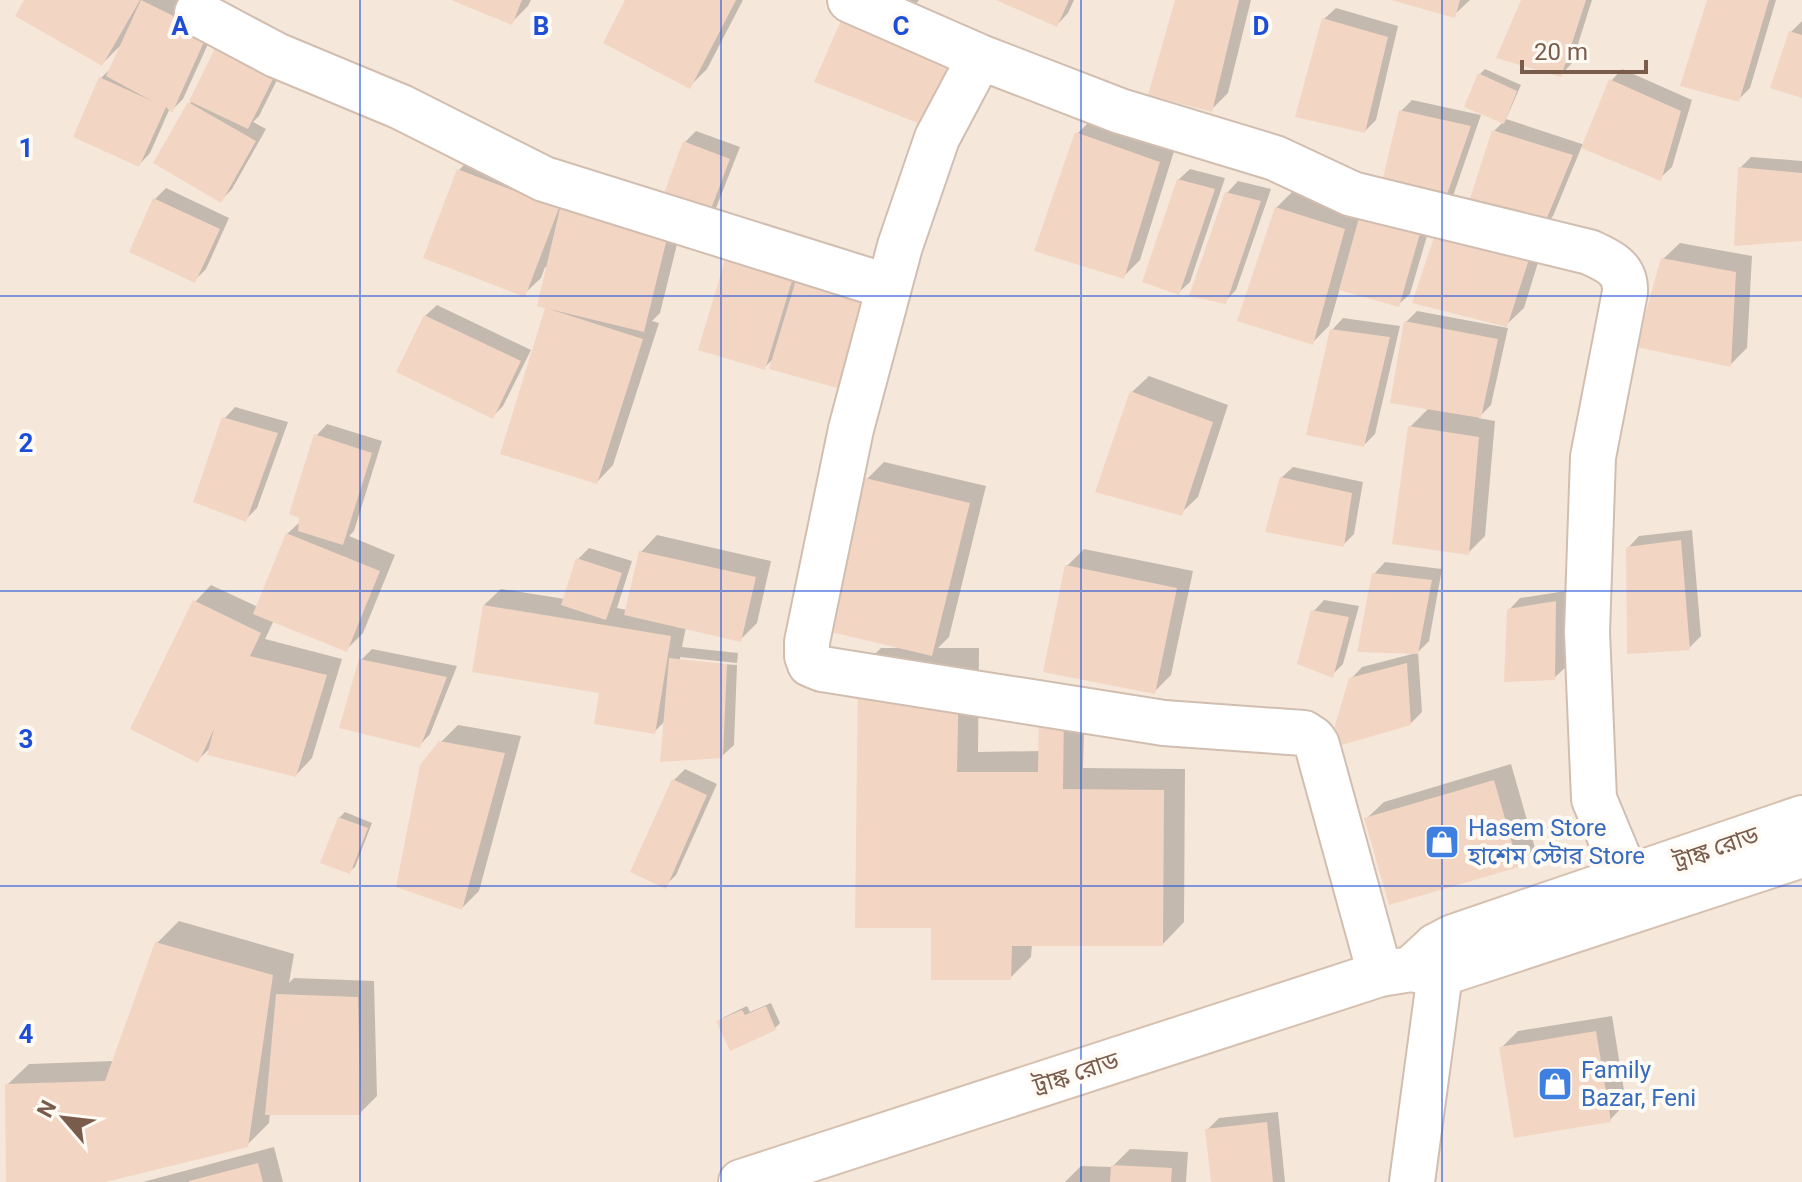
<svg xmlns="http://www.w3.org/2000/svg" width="1802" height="1182" viewBox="0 0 1802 1182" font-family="Roboto,'Noto Sans Bengali',sans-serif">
  <rect width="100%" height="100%" fill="#fdf6ec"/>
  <!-- residential -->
  <path fill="#f5e8da" d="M0,0H1802V1182H0Z"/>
  <!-- shadow -->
  <path fill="#0003" d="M26,0H177L218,22L183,99L172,110L170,108L150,153L139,165L101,78L113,66L124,42L102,64Z
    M456,0H531L528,6L511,23Z
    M627,0H743L707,69L690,86Z
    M893,0H919L911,10Z
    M1001,0H1074L1068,13L1057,25Z
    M1177,0H1251L1228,93L1211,110Z
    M1397,0H1470L1454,15Z
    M1523,0H1592L1572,63L1561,75Z
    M1709,0H1776L1750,88L1738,100Z
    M1336,8L1398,26L1376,120L1365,131L1324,19Z
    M1802,21V96L1791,32Z
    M290,54L259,116L253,122L266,129L232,189L221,200L156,163L192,100Z
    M1485,69L1521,85L1506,119L1585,145L1611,81L1622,69L1692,100L1672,167L1660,178L1582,146L1553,216L1541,228L1548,230L1524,308L1505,326L1468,209L1494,131L1504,121L1480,74Z
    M1412,100L1481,115L1453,196L1442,207L1401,111Z
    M1094,117L1176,145L1140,260L1123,277L1077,134Z
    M696,131L740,147L716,208L705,220L685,212L660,313L652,321L659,323L613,465L597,482L548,307V268L545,267L541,278L524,294L459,170L476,153L662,204L685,142Z
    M1751,157L1802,161V239L1740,168Z
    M1190,169L1225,178L1190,282L1178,293V180Z
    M1238,181L1271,189L1236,290L1225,301L1227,193Z
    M166,188L229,218L206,269L195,280L155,199Z
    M1293,191L1363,213L1434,212L1410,294L1398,305L1340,288L1329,326L1312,343L1276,208Z
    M1680,243L1752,256L1747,348L1730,365L1663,259Z
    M805,260L774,358L765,367L701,349Z
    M437,305L531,350L503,406L492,417L425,316Z
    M1417,311L1508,328L1491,405L1478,418L1495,421L1485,536L1468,553L1410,427L1430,407L1406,322Z
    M1343,318L1400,326L1375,434L1364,445L1332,330Z
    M1149,376L1228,405L1198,497L1181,513L1132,392Z
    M235,407L288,422L257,508L246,519L224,419Z
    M327,424L382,441L354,531L349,536L395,555L363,633L346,650L274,620L265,639L342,659L312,758L296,775L211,747L198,760L195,602L211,585L258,607L287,534L301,521L316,436Z
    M884,462L986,486L949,637L938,648H979L978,752L1041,751L1063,688H1085L1083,768L1185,769L1184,922L1163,944H1032L1031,957L1010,978L933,926L860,669L881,648H900L867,479Z
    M1293,467L1363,482L1354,534L1343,545L1281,478Z
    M1692,530L1701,636L1689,648L1628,548L1639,536Z
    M657,535L771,561L757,623L740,640L686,627L682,647L738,653L737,663L680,657V661L737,665L734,745L722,756L665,721L654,732L484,605L501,589L565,599L578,559L589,548L632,561L617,608L627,610L641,552Z
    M1084,549L1193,571L1171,675L1154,692L1067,566Z
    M1385,562L1442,569L1429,641L1418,652L1422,712L1410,724L1351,679L1362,667L1416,653L1374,574Z
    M1566,591V667L1554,678L1509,610L1520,598Z
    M1324,600L1359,606L1343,664L1332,675L1313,612Z
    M372,649L457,666L430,734L419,746L361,660Z
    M458,725L521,736L479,891L462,908L441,742Z
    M1511,764L1535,848L1518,865L1367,818L1384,802Z
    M685,769L717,784L676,875L665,886L674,780Z
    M345,812L372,823L355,867L349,872L339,818Z
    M179,921L294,954L289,983L294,978L374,981L377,1096L360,1113H270L269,1123L247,1145L97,1182H8L7,1085L29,1064L115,1061L157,943Z
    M771,1003L780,1023L775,1028L719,1022L724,1017L747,1006L750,1012Z
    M1612,1016L1626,1103L1610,1120L1501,1048L1518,1031Z
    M1278,1112L1285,1182H1213L1208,1129L1219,1118Z
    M274,1147L283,1182H143Z
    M1130,1149L1188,1152L1186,1182H1065L1081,1166L1112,1167Z"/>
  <!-- building -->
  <path fill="#f3d5c3" d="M24,0H140L102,66L15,16Z
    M141,0L208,33L172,113L166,107L139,167L73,137L99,77L152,101L106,76Z
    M451,0H522L512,25Z
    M625,0H736L690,89L603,43Z
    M996,0H1069L1057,27Z
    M1175,0H1239L1212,112L1148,95Z
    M1391,0H1460L1455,18Z
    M1521,0H1586L1561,77L1496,58Z
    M1707,0H1769L1739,102L1680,86Z
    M843,16L954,59L928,127L814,82Z
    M1322,18L1388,37L1365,133L1295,117Z
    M1789,31L1802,35V98L1770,88Z
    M221,36L280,65L248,129L189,101Z
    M1478,73L1517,91L1504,124L1464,107Z
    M1609,79L1681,111L1661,181L1581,148Z
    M188,102L256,141L221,203L153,163Z
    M1399,110L1471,126L1442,209L1379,195Z
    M1492,130L1573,155L1542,230L1467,208Z
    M1075,132L1160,162L1124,279L1034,251Z
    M683,141L730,159L706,222L660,205Z
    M1738,167L1802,173V241L1734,246Z
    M457,169L559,208L525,297L423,258Z
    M1177,179L1215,189L1179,295L1142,282Z
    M1225,192L1261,201L1226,304L1189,296Z
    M153,198L220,229L195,283L129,252Z
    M562,200L670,226L644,332L549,309L643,339L597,484L500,454L545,308L537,306Z
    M1275,207L1345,229L1313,345L1237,321Z
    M1362,207L1423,223L1399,307L1339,290Z
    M1439,222L1533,247L1507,327L1412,303Z
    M728,250L795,271L765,370L698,350Z
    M1661,258L1736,272L1731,367L1636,347Z
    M799,270L881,293L855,393L769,369Z
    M424,315L521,361L493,419L396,372Z
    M1404,321L1498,339L1481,418L1390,403Z
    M1330,329L1390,337L1364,447L1306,435Z
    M1130,391L1213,422L1182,516L1095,492Z
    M222,417L278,433L246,522L193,502Z
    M1408,426L1479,437L1469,555L1392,544Z
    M314,434L372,453L343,545L298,531L299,518L289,514Z
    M1280,477L1352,493L1344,547L1265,532Z
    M865,478L970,503L932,656L827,631Z
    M286,533L380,571L347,652L253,614Z
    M1681,540L1690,650L1627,654L1626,547Z
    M639,551L756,577L741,642L624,615Z
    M576,558L622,573L606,620L561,605Z
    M1065,565L1177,588L1155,694L1043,672Z
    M1372,573L1432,580L1418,654L1357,652Z
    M193,600L261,633L250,656L327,675L296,777L207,755L214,729L198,763L130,729Z
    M1556,601L1555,680L1504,682L1507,609Z
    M483,605L671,636L655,734L594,724L599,693L472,672Z
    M1311,610L1349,617L1333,678L1297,664Z
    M669,658L727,664L723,758L660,762Z
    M359,659L447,677L420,748L339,728Z
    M1407,663L1411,725L1328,749L1349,678Z
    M858,669H959L957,772H1038L1039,709H1064L1063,789L1164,790L1163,946H1012L1011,980H931V928H855Z
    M439,741L505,753L462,910L396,887L420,765Z
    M672,779L707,795L666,889L630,872Z
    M1494,780L1519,867L1389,905L1364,818Z
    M338,817L368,828L350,874L320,863Z
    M155,942L273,975L248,1147L106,1182H6L5,1084L105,1081Z
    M276,994L358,997L361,1115H265Z
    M766,1006L776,1030L730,1051L716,1021L742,1010L745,1015Z
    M1596,1031L1611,1122L1514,1138L1499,1047Z
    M1267,1122L1273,1182H1211L1205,1129Z
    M258,1163L263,1182H189V1181Z
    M1111,1165L1172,1168L1171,1182H1110Z"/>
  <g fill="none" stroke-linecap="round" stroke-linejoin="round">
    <!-- street casing -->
    <g stroke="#d1beb0" stroke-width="48">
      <path id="street" d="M850,0L980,57L1120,111L1275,158L1352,194L1589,252C1609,261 1626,268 1625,292L1593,457L1587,632L1594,799L1627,878
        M197,13L276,55L401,107L544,179L889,287
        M980,57L937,138L900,246L851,429L807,642V656L810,664L822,669L1164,723L1304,733L1313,739L1317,745L1380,974
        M1412,1182L1440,974L1436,946"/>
    </g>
    <!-- secondary casing -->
    <g stroke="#d6c0b0" stroke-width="48">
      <path id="secondary" d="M1411,969L1436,946L1453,937L1802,818
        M741,1182L1380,974L1411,969L1440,974L1802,855"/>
    </g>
    <!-- street -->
    <use href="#street" stroke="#fff" stroke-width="44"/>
    <!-- secondary -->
    <use href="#secondary" stroke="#fff" stroke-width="44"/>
  </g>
  <!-- grid -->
  <path fill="none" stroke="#1d4ed8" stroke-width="2" stroke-opacity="0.55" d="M360,0V1182M721,0V1182M1081,0V1182M1442,0V1182M0,296H1802M0,591H1802M0,886H1802"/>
  <!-- icons -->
  <defs>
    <g id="shop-square" transform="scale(1.8)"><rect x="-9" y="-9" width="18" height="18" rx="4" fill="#3f7fe0" stroke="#fffaf3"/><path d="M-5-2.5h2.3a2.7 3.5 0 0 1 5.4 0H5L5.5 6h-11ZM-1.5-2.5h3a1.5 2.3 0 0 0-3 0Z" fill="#fff"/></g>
  </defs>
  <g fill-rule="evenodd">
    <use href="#shop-square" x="1442" y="842"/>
    <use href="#shop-square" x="1555" y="1084"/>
  </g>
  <g text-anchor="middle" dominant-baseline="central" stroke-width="8" stroke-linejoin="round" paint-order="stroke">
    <!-- shop labels -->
    <g font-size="24" fill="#366cbe" stroke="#fffaf3" text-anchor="start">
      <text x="1468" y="828">Hasem Store<tspan x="1468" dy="28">হাশেম স্টোর Store</tspan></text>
      <text x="1581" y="1070">Family<tspan x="1581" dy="28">Bazar, Feni</tspan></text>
    </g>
    <!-- street labels -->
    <g font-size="24" fill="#7a5c4d" stroke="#fffaf3">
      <text transform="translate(1716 848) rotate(-19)">ট্রাঙ্ক রোড</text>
      <text transform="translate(1076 1073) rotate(-18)">ট্রাঙ্ক রোড</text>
    </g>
  </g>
  <g font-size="26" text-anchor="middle" font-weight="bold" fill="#1d4ed8" stroke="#fffaf3" stroke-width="8" stroke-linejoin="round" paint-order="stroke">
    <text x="180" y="35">A</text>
    <text x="541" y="35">B</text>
    <text x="901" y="35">C</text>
    <text x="1261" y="35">D</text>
    <text x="26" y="157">1</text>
    <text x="26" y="452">2</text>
    <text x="26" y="748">3</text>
    <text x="26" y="1043">4</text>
  </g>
  <!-- north arrow -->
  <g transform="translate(64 1118) rotate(298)" stroke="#fffaf3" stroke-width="6" paint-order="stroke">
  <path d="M0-6L14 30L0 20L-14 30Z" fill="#7a5c4d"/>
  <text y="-12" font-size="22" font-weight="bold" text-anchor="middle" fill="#7a5c4d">N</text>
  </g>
  <!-- scale -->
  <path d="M1522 60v12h124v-12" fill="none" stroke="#7a5c4d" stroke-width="4"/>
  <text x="1534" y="60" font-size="24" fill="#7a5c4d" stroke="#fffaf3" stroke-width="6" paint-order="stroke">20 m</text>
</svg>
